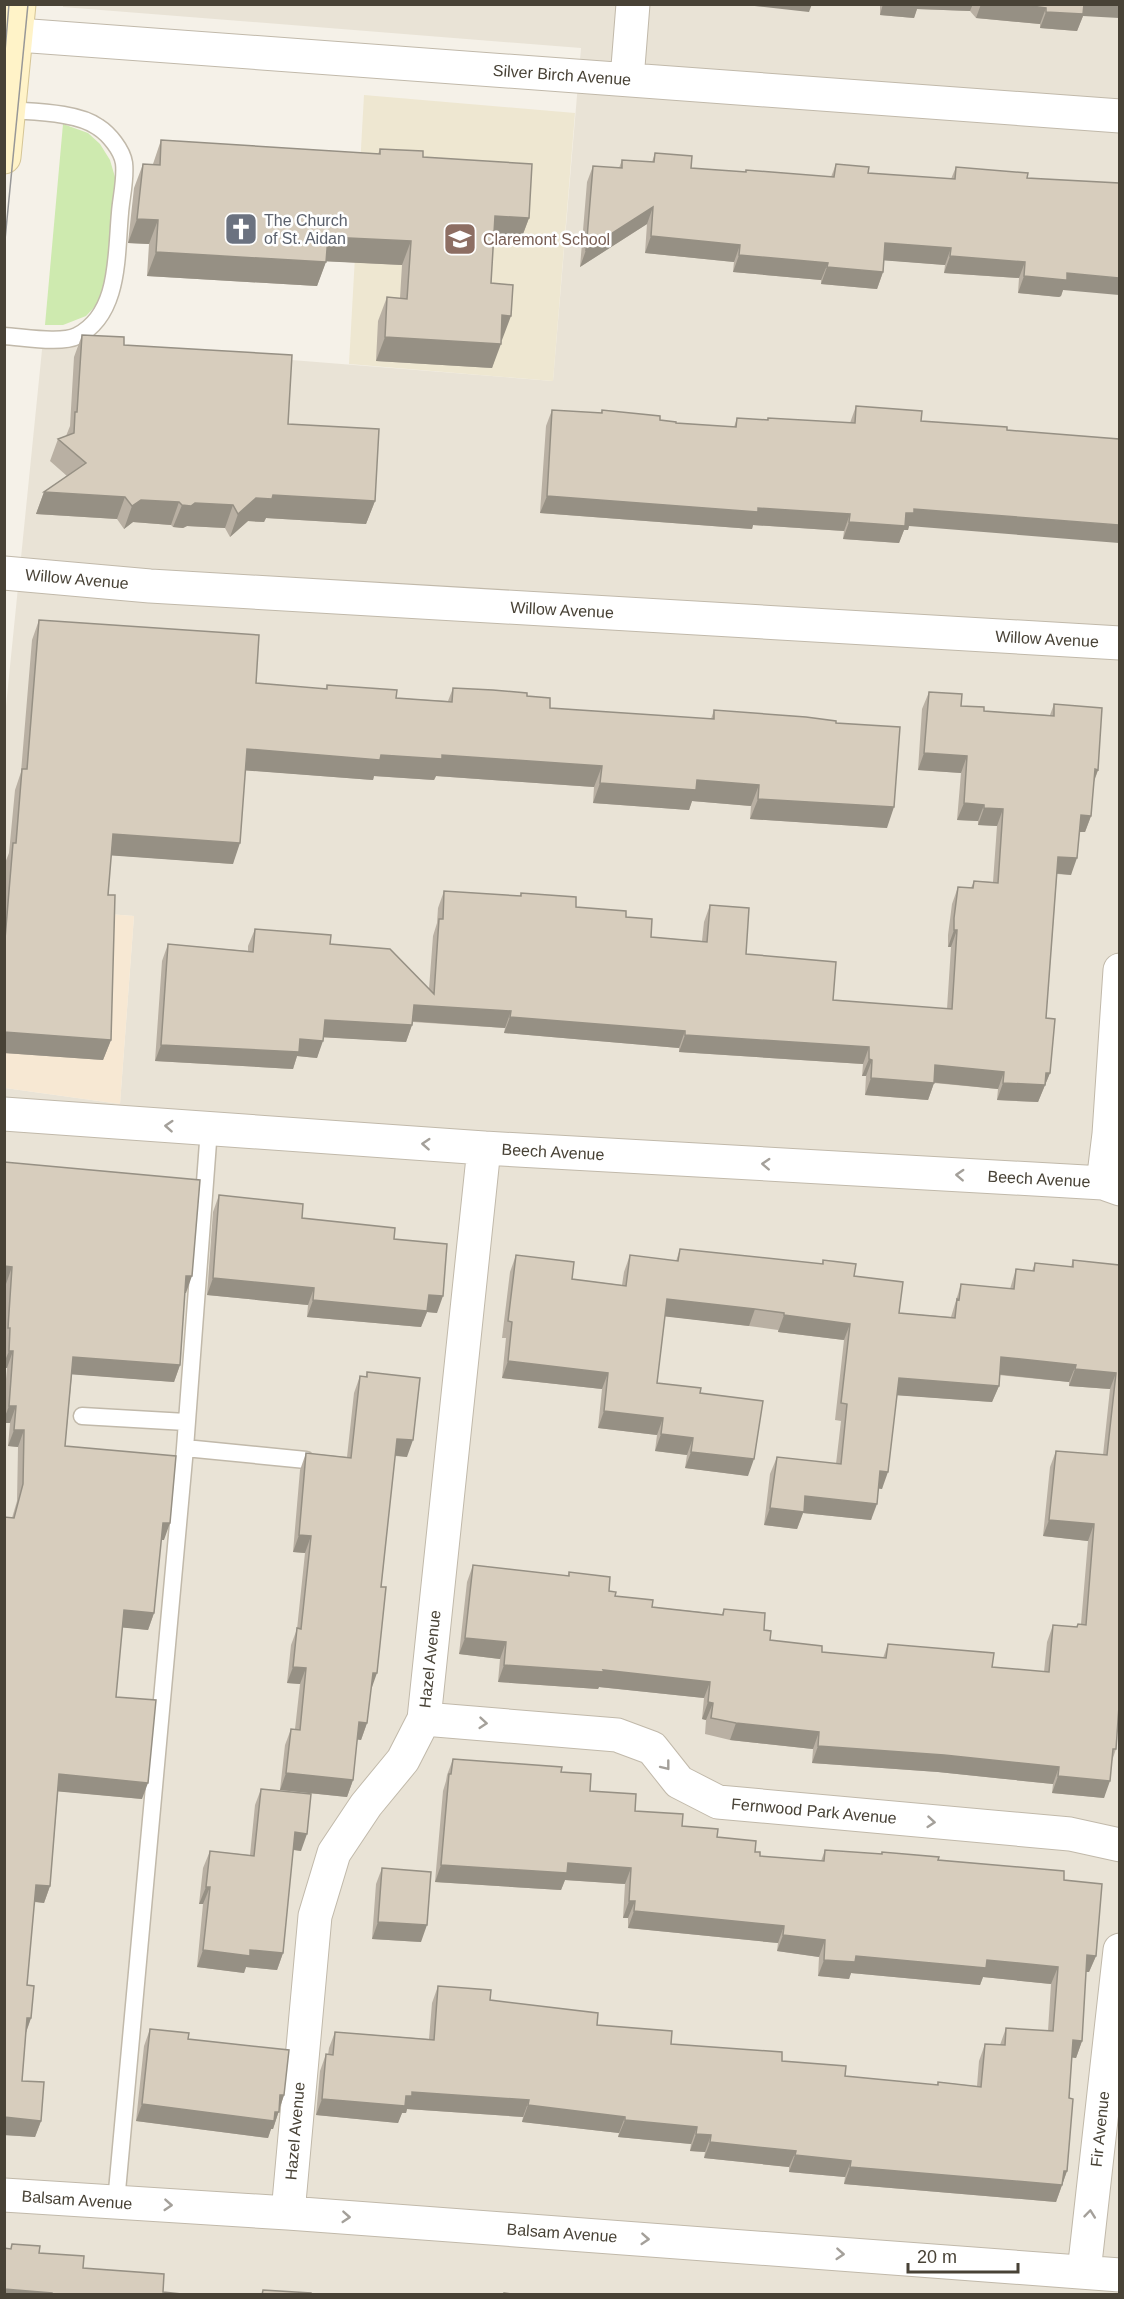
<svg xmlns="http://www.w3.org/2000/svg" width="1124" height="2299" viewBox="0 0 1124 2299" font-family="Helvetica,sans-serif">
  <rect width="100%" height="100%" fill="#f5f1e8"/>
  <!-- residential -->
  <path fill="#e9e3d6" d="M63,5H1119V2294H5V1088L120,1104L134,916L5,906V716L43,340L553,381L581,48L63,7Z"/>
  <!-- commercial -->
  <path fill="#f7e8d3" d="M5,906L134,916L120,1104L5,1088Z"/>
  <!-- education -->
  <path fill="#eee7d1" d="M364,95L575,113L553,381L349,364Z"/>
  <!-- green -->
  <path fill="#ceeaaf" d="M63,124L88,133L100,144L110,160L117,184L111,273L99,302L86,316L63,325H45Z"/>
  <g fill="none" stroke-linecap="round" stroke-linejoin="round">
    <!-- service casing -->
    <g stroke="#c1b9aa" stroke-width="19">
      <path id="service" d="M4,336C23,337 61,344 77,336C120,314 116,255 120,213C121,198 126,179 124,163C122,150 109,134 98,127C78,112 34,112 9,110
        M82,1416L186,1422
        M185,1448L306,1460
        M116,2202L185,1448L209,1129"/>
    </g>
    <!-- minor casing -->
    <g stroke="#c1b9aa" stroke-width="35">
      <path id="minor" d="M4,34L1120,116
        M627,79L633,4
        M4,573L150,586L1120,643
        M4,1114L484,1148L1103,1183L1120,1189
        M1103,1183L1109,1134L1120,970
        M424,1719L617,1735L652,1748L679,1782L718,1802L1070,1834L1120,1845
        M4,2195L288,2213L1120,2275
        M288,2213L315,1916L334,1853L366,1805L403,1760L424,1719L484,1148
        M1084,2272L1120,1950"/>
    </g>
    <!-- secondary casing -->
    <g stroke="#d6c696" stroke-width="35">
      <path id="secondary" d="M4,157L19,4"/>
    </g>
    <!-- service -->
    <use href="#service" stroke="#fff" stroke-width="16"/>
    <!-- minor -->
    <use href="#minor" stroke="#fff" stroke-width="33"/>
    <!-- secondary -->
    <use href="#secondary" stroke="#fff3c8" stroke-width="33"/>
    <!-- tram -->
    <path stroke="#979797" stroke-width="1.5" d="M4,63L9,4
      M4,250L28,4"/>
  </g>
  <!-- wall -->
  <path fill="#b9b0a3" d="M863,4H1119L1083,16L1077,31L1040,28V24L976,18L970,11L917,9L914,18L880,15V6Z
    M161,140L378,154L380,149L423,157L529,218L520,242L493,240L491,283L502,340H501L492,368L376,361L378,321L387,297L400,298L402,265L326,261L317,286L147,276L149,244L128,243L134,188L143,164H153Z
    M655,153L691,168L745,172L746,170L831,177L836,164L868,173L951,179L956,167L1027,178L1063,290L1061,296L1059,297L1018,293L1019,278L944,273L945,265L884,260L883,272L877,289L821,284V280L733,272L734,262L645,253L647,224L580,267L587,182L593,166L619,168L622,160L652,162Z
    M82,335L124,345L288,424L375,501L366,524L266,518L264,522L248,521L230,537L225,528L187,526L183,528L173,527L171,525L133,522L124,529L117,519L36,514L44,492L67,476L50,461L58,439L66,436L70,426L74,357Z
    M856,406L909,526L908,530H904L899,543L843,539L844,531L753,525L752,529L540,513L546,426L552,410L601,413L602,410L676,423L734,427L737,418L767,420L768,418L850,423Z
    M39,620L256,683L326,689L327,685L396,698L448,701L453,688L527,696L550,708L711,719L714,710L836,723L887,828L750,819L751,806L692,801L689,810L593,803L594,787L436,776L434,780L374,776L373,780L245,770L233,864L111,855L108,895L111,1040L103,1060L4,1053V876L5,863L9,853L15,790L21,772L32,640Z
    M929,692L961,706L984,711L1050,715L1054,704L1098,770L1094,782L1091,816L1085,832H1080L1071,875L1057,874L1046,1018L1050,1073L1038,1102L997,1100L998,1089L934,1083L928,1100L865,1095L866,1076H862L863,1064L679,1052V1048L504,1033L505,1028L413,1022L412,1025L406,1042L323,1037L317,1058L297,1056L293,1069L155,1061L162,961L168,944L248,951V946L255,929L330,944L429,989L433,936L437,923L438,908L444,891L520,896L521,893L576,907L626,917L651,937L702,941L704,922L710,905L746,954L833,1000L947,1009L951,947H948V935L952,904L958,887L971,888L974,881L993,882L997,826L978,825V821L957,820L961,773L918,770L922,709Z
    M4,1162L186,1293H185L180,1365L174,1382L72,1374L65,1446L164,1540H161L154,1613L148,1630L122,1627L116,1697L142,1799L58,1791L50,1886L44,1903L34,1902L27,1985L31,2018L26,2033L22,2081L41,2121L35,2137L4,2135L12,1518L17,1501L18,1447L8,1446L10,1423H4V1401L7,1368H4V1303L6,1284Z
    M219,1195L302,1218L394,1239L437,1313L427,1312L421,1327L307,1317L308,1305L207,1295L213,1212Z
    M680,1249L822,1264L823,1260L854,1276L899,1313L951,1317L961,1284L1010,1289L1016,1269L1032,1271L1035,1263L1071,1267L1073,1260L1119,1265L1116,1749L1112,1761L1104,1798L1052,1793L1053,1784L938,1772L812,1763L813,1749L730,1740L705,1734L706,1720L702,1719L704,1698L599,1687L598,1689L498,1682L500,1659L459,1654L467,1582L473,1565L568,1576L569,1572L609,1591L615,1596L652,1607L722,1614L724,1609L764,1630L770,1640L822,1652L883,1658L888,1644L992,1667L1044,1672L1047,1642L1053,1625L1077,1627L1078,1624H1081L1088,1541L1043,1536L1050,1467L1056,1451L1103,1455L1110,1389L1069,1386V1382L999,1375V1386L992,1402L897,1395L882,1489L879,1488L871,1520L803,1513L797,1529L764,1525L770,1474L777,1457L836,1464L841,1421L835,1420L844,1340L778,1332V1330L749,1326L665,1316L657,1383L700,1393L748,1476L685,1468L687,1455L655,1451L657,1435L598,1428L602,1389L502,1378L506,1338H502L510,1272L516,1255L572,1279L622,1285L624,1272L630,1255L676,1261Z
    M367,1372L407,1457L395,1456L367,1723L361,1740L357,1739L353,1780L347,1797L280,1790L285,1745L291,1729H295L300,1684L287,1683L291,1645L297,1629L305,1553L293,1552L300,1470L306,1453L347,1457L354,1393L360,1376L366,1377Z
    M453,1759L561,1772L590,1791L635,1811L717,1837L755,1852L760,1856L821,1861L825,1850L881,1854L882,1852L1064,1880L1096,1956L1089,1972H1086L1082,2041L1076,2058L1072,2057L1069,2098L1067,2171L1056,2202L844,2184L845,2177L789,2172V2167L704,2158L705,2152L690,2151L691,2144L618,2137L619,2133L522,2122L523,2117L407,2109L406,2113H402L398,2123L316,2115L320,2071L326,2054L328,2055L329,2048L335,2032L429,2039L432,2003L438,1986L490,2000L671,2044L782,2061L845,2076L937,2085L938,2082L977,2086L979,2061L985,2044L1000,2045L1006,2028L1048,2031L1051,1984L983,1977L980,1985L851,1973L849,1979L818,1976L819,1957L777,1951L778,1943L628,1928V1918H623L625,1884L565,1880L561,1890L435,1882L443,1791L446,1781L447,1775Z
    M261,1789L301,1851L293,1850L283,1953L277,1970L246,1967L244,1973L197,1967L203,1904H199L203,1868L210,1851L250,1855L255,1805Z
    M382,1868L421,1942L372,1939L376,1884Z
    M150,2029L188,2039L284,2095L273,2129H271L268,2138L136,2121L144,2046Z"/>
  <!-- shaded-wall -->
  <path fill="#969084" d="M736,4H812L809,12Z
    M863,4H881L880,6Z
    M883,4H973L970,11L917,9L914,18L880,15Z
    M981,4H1015L1046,8L1040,24L976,18Z
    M1082,4H1119V18L1083,16L1077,31L1040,28L1046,12Z
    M653,207L647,224L580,267L586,250Z
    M495,216L529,218L520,242L486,240Z
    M137,219L158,220L149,244L128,243Z
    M651,236L740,245L734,262L645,253Z
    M328,237L411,241L402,265L319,261Z
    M885,243L951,248L945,265L879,260Z
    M156,252L326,262L317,286L147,276Z
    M739,255L828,263L821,280L733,272Z
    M950,256L1025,262L1019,278L944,273Z
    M827,267L883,272L877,289L821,284Z
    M1067,273L1119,278V295L1063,290L1061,296L1059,297L1018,293L1024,276Z
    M502,315L511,316L502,340L493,339Z
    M385,337L501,344L492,368L376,361Z
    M44,492L125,497L117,519L36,514Z
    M273,495L375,501L366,524L266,518L264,522L248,521L230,537L238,514L256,498Z
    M547,496L758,508L850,514L844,531L753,525L752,529L540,513Z
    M141,500L179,502L171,525L133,522L124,529L132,506Z
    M195,503L233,505L225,528L187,526L183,528L173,527L182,505Z
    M914,509L1119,525V543L909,526L908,530H904L899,543L843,539L849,522L906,513Z
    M247,749L381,755H442L602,766L594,787L436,776L434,780L374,776L373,780L239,770Z
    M924,753L967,756L961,773L918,770Z
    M1095,769L1098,770L1092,786Z
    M697,780L759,785L751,806L692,801L689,810L593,803L600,783Z
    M758,799L894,807L887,828L750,819Z
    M964,803L984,805L978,821L957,820Z
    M984,808L1003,809L997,826L978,825Z
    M1081,815L1091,816L1085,832H1075Z
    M113,834L240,843L233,864L105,855Z
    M1058,857L1077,858L1071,875L1052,873Z
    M954,930H957L951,947H948Z
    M414,1005L511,1011L505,1028L408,1021Z
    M510,1017L685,1031L679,1048L504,1033Z
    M325,1020L412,1025L406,1042L318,1037Z
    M4,1032L111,1040L103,1060L4,1053Z
    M685,1035L869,1047L863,1064L679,1052Z
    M300,1039L323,1041L317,1058L297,1056L293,1069L155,1061L161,1045Z
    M869,1059L872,1060L866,1076H862Z
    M935,1065L1004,1072L998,1089L929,1082Z
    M1046,1073H1050L1038,1102L997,1100L1003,1083Z
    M871,1078L934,1083L928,1100L865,1095Z
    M4,1266L12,1267L6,1284L4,1283Z
    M186,1276H192L186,1293H180Z
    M213,1278L314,1288L308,1305L207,1295Z
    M429,1295L443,1296L437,1313L427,1312L421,1327L307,1317L313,1300Z
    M667,1299L755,1309L749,1326L661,1316Z
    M784,1315L850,1324L844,1340L778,1332Z
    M9,1351H13L7,1368H4V1363Z
    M73,1357L180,1365L174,1382L67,1374Z
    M1001,1357L1076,1365L1069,1382L995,1374Z
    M508,1361L608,1373L602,1389L502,1378Z
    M1075,1369L1116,1373L1110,1389L1069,1386Z
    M899,1378L999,1386L992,1402L893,1395Z
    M9,1406H16L10,1423H4V1419Z
    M604,1411L663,1418L657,1435L598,1428Z
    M14,1430H24L18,1447L8,1446Z
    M661,1434L693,1438L687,1455L655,1451Z
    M397,1439L413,1440L407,1457L391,1455Z
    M691,1452L754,1459L748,1476L685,1468Z
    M880,1471L888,1472L882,1489L874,1488Z
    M805,1496L877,1504L871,1520L803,1513L797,1529L764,1525L770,1508Z
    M1049,1520L1094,1524L1088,1541L1043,1536Z
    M163,1523H170L164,1540H157Z
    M299,1535L311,1536L305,1553L293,1552Z
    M124,1610L154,1613L148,1630L117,1627Z
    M465,1638L506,1642L500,1659L459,1654Z
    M504,1665L603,1670L710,1682L704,1698L599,1687L598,1689L498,1682Z
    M293,1667L306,1668L300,1684L287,1683Z
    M373,1673H377L371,1690Z
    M708,1702L713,1703L706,1720L702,1719Z
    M359,1722L367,1723L361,1740L353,1739Z
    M736,1723L819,1732L813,1749L730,1740Z
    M818,1746L944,1755L1059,1767L1053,1784L938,1772L812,1763Z
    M286,1773L353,1780L347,1797L280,1790Z
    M59,1774L148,1783L142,1799L53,1791Z
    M1058,1776L1110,1781L1104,1798L1052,1793Z
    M295,1832L307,1834L301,1851L289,1849Z
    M568,1863L631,1868L625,1884L565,1880L561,1890L435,1882L441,1865Z
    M36,1885L50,1886L44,1903L30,1901Z
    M206,1887H210L203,1904H199Z
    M629,1901H635L628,1918H623Z
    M634,1911L784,1926L778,1943L628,1928Z
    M378,1922L427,1925L421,1942L372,1939Z
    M783,1935L825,1940L819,1957L777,1951Z
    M203,1950H250L283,1953L277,1970L246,1967L244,1973L197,1967Z
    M1087,1955L1096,1956L1089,1972H1081Z
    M856,1956L987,1960L1058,1967L1051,1984L983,1977L980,1985L851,1973L849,1979L818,1976L824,1960Z
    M27,2018H31L25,2035Z
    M1073,2040L1082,2041L1076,2058L1067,2057Z
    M412,2092L529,2100L523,2117L407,2109L406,2113H402L398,2123L316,2115L322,2099L406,2096Z
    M280,2095H284L273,2129H271L268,2138L136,2121L142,2104Z
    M528,2105L625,2117L619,2133L522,2122Z
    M5,2117L41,2121L35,2137L4,2135Z
    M625,2120L697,2127L691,2144L618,2137Z
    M696,2134L711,2135L705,2152L690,2151Z
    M710,2142L796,2151L789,2167L704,2158Z
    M795,2155L851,2161L845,2177L789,2172Z
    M850,2167L1067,2171L1056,2202L844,2184Z
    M4,2289L52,2293V2295H4Z"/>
  <!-- building -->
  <path fill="#d7cdbd" stroke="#969084" stroke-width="1.5" d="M1015,4H1084L1083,14L1046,12V8Z
    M161,140L380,154V149L423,151V157L532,164L529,218L495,216L491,283L513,285L511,316L502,315L501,344L385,337L387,297L407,299L411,241L328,237L326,262L156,252L158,220L137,219L143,164L160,165Z
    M655,153L692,156L691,168L746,172V170L834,177L836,164L869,167L868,173L955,179L956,167L1028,173L1027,178L1119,183V278L1067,273V280H1065L1024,276L1025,262L950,256L951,248L885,243L883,272L827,267L828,263L739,255L740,245L651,236L653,207L586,250L593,166L622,168V160L654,162Z
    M82,335L124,337V345L292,355L288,424L379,429L375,501L273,495L272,499L256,498L238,514L233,505L195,503L191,506L182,505L179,502L141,500L132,506L125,497L44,492L86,463L58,439L74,433L75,412H77Z
    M856,406L922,411L921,421L1007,427V430L1119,439V525L914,509V513H906L905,526L849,522L850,514L758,508V512L547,496L552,410L602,413V410L660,416V420L676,422V423L736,427L737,418L768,420V418L855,423Z
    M39,620L259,635L256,683L327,689V685L397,690L396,698L452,702L453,688L493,690L527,693V696L550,698V708L714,719V710L806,717L836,721V723L900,727L894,807L758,799L759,785L697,780L696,790L600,783L602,766L442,755V759L381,755L380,760L247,749L240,843L113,834L108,895H115L111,1040L4,1032V951L13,843H16L22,769H27Z
    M929,692L962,694L961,706L984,707V711L1054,716V704L1102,708L1098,770L1095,769L1091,816L1081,815L1077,858L1058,857L1046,1018L1055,1019L1050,1073H1046L1045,1085L1003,1083L1004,1072L935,1065L934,1083L871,1078L872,1060L869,1059V1047L685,1035V1031L510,1017L511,1011L414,1005L412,1025L325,1020L323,1041L300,1039L299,1052L161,1045L168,944L253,952L255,929L331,935L330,944L390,949L434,994L439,919H443L444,891L521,896V893L576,897V907L626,911V917L652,919L651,937L707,942L710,905L749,908L746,954L836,962L833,1000L952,1009L957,930H954V918L958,887L973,888L974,881L998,883L1003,809L984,808V805L964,803L967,756L924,753Z
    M4,1162L200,1180L192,1276H186L180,1365L73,1357L65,1446L176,1456L170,1523H163L154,1613L124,1610L116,1697L156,1700L148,1783L59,1774L50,1886L36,1885L27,1985L34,1986L31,2018H27L22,2081L44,2082L41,2121L5,2117L4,2122V1517L14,1518L23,1484L24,1430H14L16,1406H9L13,1351H9L10,1328H8L12,1267L4,1266Z
    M219,1195L303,1204L302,1218L395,1228L394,1239L447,1244L443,1296L429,1295L427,1311L313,1300L314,1288L213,1278Z
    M680,1249L823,1264V1260L856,1264L854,1276L903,1282L899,1313L955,1318L957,1299L959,1300L961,1284L1014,1289L1016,1269L1034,1271L1035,1263L1073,1267V1260L1119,1265V1706L1116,1749H1113L1110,1781L1058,1776L1059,1767L944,1755L818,1746L819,1732L736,1723L711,1718L713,1703L708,1702L710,1682L603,1670L604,1672L504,1665L506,1642L465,1638L473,1565L569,1576V1572L610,1577L609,1591L616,1592L615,1596L653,1600L652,1607L723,1615L724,1609L765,1613L764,1630L771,1631L770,1640L822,1646V1652L886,1658L888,1644L994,1653L992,1667L1049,1672L1053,1625L1077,1627L1078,1624L1086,1625L1094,1524L1049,1520L1056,1451L1107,1455L1116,1373L1075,1369L1076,1365L1001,1357L999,1386L899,1378L888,1472L880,1471L877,1504L805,1496L804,1512L770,1508L777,1457L841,1464L847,1404L841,1403L850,1324L784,1315V1313L755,1309L667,1299L657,1383L701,1388L700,1393L763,1401L754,1459L691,1452L693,1438L661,1434L663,1418L604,1411L608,1373L508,1361L512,1322L508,1321L516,1255L574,1262L572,1279L626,1286L630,1255L678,1261Z
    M367,1372L420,1378L413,1440L397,1439L381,1587H386L377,1673H373L367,1723L359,1722L353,1780L286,1773L291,1729L300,1730L306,1668L293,1667L297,1628L301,1629L311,1536L299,1535L306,1453L351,1458L360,1376L367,1377Z
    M453,1759L562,1767L561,1772L591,1774L590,1791L636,1794L635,1811L683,1814L682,1826L718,1829L717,1837L756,1841L755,1852H760V1856L824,1861L825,1850L882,1854V1852L939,1857L938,1860L1064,1871V1880L1102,1884L1096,1956L1087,1955L1082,2041L1073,2040L1069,2098L1073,2099L1067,2171H1064L1062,2185L850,2167L851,2161L795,2155L796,2151L710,2142L711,2135L696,2134L697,2127L625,2120V2117L528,2105L529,2100L412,2092V2096H406L405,2106L322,2099L326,2054L333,2055L335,2032L434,2040L438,1986L491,1990L490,2000L598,2013L597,2025L672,2031L671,2044L782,2052V2061L846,2066L845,2076L938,2085V2082L981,2087L985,2044L1005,2045L1006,2028L1053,2031L1058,1967L987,1960L986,1968L856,1956L855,1962L824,1960L825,1940L783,1935L784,1926L634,1911L635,1901H629L631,1868L568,1863L567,1873L441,1865L449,1774H451Z
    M261,1789L311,1794L307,1834L295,1832L283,1953L250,1950V1956L203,1950L210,1887H206L210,1851L254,1856Z
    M382,1868L431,1872L427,1925L378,1922Z
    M150,2029L189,2033L188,2039L289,2050L284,2095H280L279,2112H275L274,2121L142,2104Z
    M12,2244L40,2246L39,2253L84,2256L83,2268L164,2274L163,2292L191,2295H52V2293L4,2289V2248L11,2249Z
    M263,2290L311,2293V2295H262Z
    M504,2293L519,2295H504Z"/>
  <!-- one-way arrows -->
  <defs><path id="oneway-chevron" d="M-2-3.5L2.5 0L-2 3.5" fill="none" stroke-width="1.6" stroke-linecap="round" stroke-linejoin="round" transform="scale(1.5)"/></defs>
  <g stroke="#a4a09a">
    <use href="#oneway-chevron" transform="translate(169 1126) rotate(-176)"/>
    <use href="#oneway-chevron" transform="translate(426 1144) rotate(-176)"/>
    <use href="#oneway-chevron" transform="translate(766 1164) rotate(-177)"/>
    <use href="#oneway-chevron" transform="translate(960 1175) rotate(-177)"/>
    <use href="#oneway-chevron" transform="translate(483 1723) rotate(5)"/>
    <use href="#oneway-chevron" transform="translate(666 1766) rotate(52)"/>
    <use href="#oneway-chevron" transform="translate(931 1822) rotate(5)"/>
    <use href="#oneway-chevron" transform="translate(168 2205) rotate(4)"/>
    <use href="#oneway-chevron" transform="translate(1090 2214) rotate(-84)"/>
    <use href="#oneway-chevron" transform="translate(346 2217) rotate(4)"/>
    <use href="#oneway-chevron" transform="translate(645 2239) rotate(4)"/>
    <use href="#oneway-chevron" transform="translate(840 2254) rotate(4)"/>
  </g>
  <!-- icons -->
  <defs>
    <g id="church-square" transform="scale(1.725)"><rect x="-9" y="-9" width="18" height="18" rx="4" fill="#6b7280" stroke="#fff"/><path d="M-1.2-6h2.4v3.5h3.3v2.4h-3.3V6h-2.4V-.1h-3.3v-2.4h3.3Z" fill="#fff"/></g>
    <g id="school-square" transform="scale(1.725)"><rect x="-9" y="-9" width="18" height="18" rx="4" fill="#8d6e63" stroke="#fff"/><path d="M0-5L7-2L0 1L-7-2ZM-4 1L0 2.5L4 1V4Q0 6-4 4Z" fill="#fff"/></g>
  </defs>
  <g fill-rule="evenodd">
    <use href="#church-square" x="241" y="229"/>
    <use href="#school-square" x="460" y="239"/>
  </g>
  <g text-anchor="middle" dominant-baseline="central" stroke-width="5" stroke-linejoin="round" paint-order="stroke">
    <!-- street labels -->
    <g font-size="16" fill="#484236" stroke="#fff">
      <text transform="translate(562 75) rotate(4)">Silver Birch Avenue</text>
      <text transform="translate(77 579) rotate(5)">Willow Avenue</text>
      <text transform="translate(562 610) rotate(3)">Willow Avenue</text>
      <text transform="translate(1047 639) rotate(3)">Willow Avenue</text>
      <text transform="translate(553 1152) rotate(3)">Beech Avenue</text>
      <text transform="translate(1039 1179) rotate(3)">Beech Avenue</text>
      <text transform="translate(430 1659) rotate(-84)">Hazel Avenue</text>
      <text transform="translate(814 1811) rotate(5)">Fernwood Park Avenue</text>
      <text transform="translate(1100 2129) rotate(-84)">Fir Avenue</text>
      <text transform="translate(295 2131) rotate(-85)">Hazel Avenue</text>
      <text transform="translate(77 2200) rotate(4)">Balsam Avenue</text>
      <text transform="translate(562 2233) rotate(4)">Balsam Avenue</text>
    </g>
    <!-- worship labels -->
    <g font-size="16" fill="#5b616d" stroke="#fff" text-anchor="start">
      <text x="264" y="220">The Church<tspan x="264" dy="18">of St. Aidan</tspan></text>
    </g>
    <!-- education labels -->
    <g font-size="16" fill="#785e54" stroke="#fff" text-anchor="start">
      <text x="483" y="239">Claremont School</text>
    </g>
  </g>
  <!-- border -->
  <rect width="1124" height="2299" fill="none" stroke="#484236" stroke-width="12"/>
  <!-- scale -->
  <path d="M908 2263v9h110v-9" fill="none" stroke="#484236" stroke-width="3"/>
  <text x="917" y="2263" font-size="18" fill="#484236" stroke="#ffffff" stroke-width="4.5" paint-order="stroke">20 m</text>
</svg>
